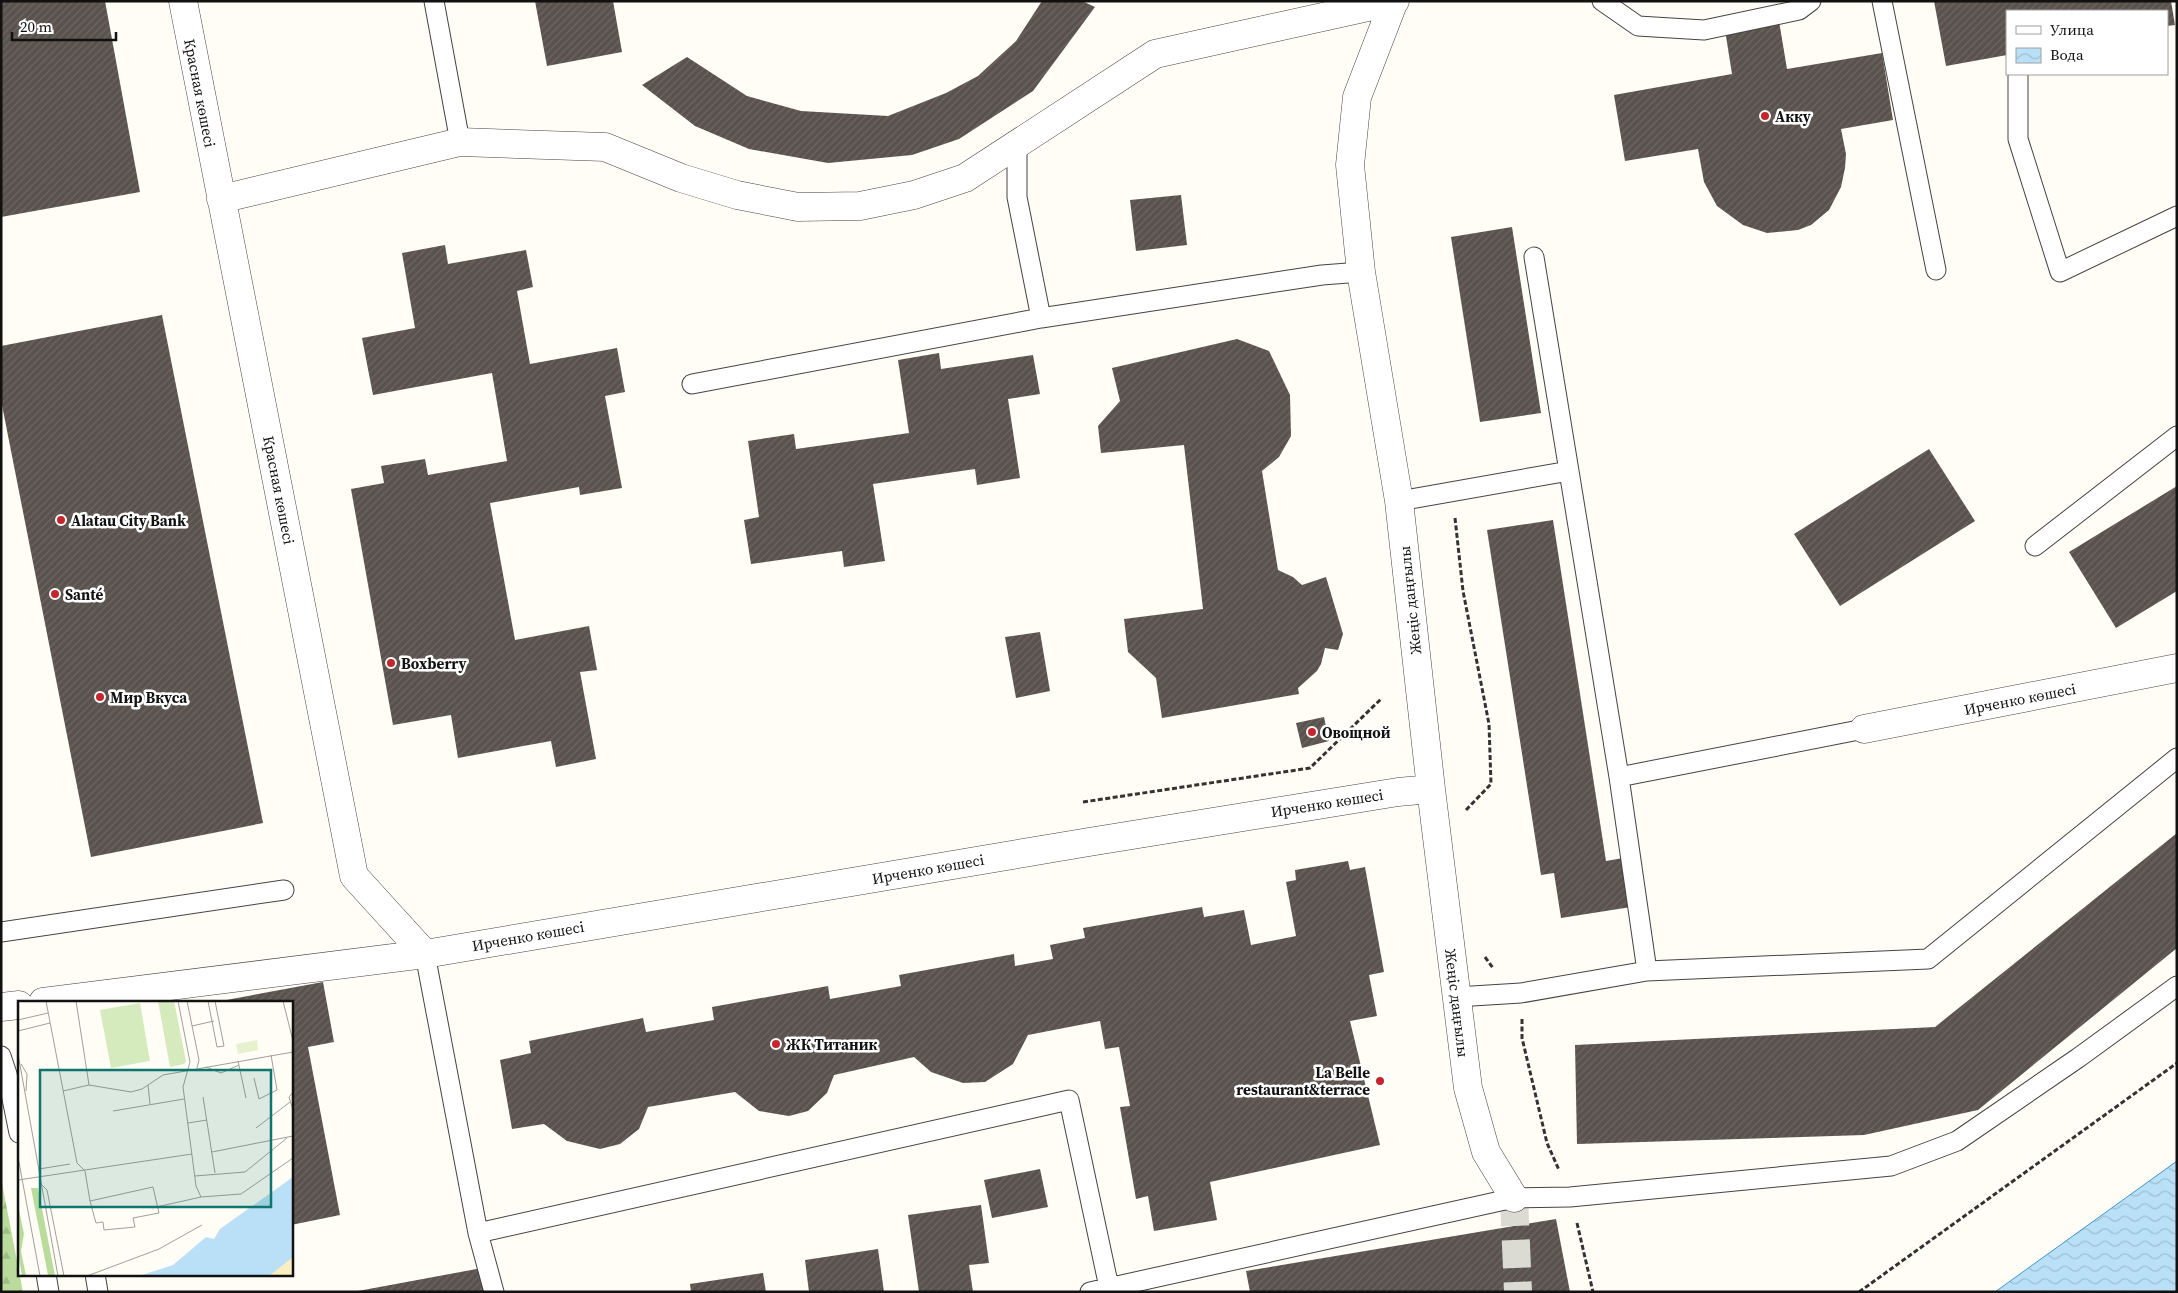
<svg xmlns="http://www.w3.org/2000/svg" width="2178" height="1293" viewBox="0 0 2178 1293" font-family="'Source Serif 4',serif">
  <defs>
    <pattern id="forest-firs" width="22" height="20" patternUnits="userSpaceOnUse" patternTransform="scale(1.25)"><rect width="22" height="20" fill="#b9dc9c"/><path d="M5 1l3.5 6h-7zM16 11l3.5 6h-7z" fill="#9ebc85"/></pattern>
    <pattern id="water-waves" width="16" height="10" patternUnits="userSpaceOnUse" patternTransform="scale(1.25)"><rect width="16" height="10" fill="#b9e0f7"/><path d="M0 5q4-4 8 0t8 0" fill="none" stroke="#9ebfd3"/></pattern>
    <pattern id="building-hatch" width="6" height="6" patternUnits="userSpaceOnUse" patternTransform="scale(1.25)"><rect width="6" height="6" fill="#5a524d"/><path d="M-1 1l2-2M0 6l6-6M5 7l2-2" fill="none" stroke="#6d6662"/></pattern>
  </defs>
  <rect width="100%" height="100%" fill="#fffdf5"/>
  <!-- forest -->
  <path fill="url(#forest-firs)" d="M1,1178L23,1292H1Z"/>
  <!-- water -->
  <path fill="url(#water-waves)" stroke="#3f96cf" d="M2177,1161V1292H1995Z"/>
  <!-- building -->
  <path fill="url(#building-hatch)" d="M1,1H105L140,192L1,217Z
    M535,1H613L622,52L547,66Z
    M1042,1H1082L1095,7L1033,91L959,139L912,155L828,163L749,149L695,126L642,85L687,57L747,96L801,111L888,116L946,93L978,76L1016,41Z
    M1934,1H2171L2175,25L2167,26V11H2007V55L1946,66Z
    M1779,21L1787,69L1882,53L1893,120L1841,129L1846,154L1845,168L1841,187L1829,210L1811,225L1798,230L1767,233L1743,225L1717,206L1704,182L1698,149L1625,161L1614,95L1732,74L1725,30Z
    M1181,195L1187,245L1136,251L1130,200Z
    M1512,227L1541,413L1480,422L1451,237Z
    M445,245L448,264L526,250L533,287L517,291L530,364L617,348L625,392L605,396L622,488L580,495L579,487L490,503L515,640L589,626L597,670L580,672L596,759L556,767L551,741L458,758L451,715L393,725L351,489L384,483L381,466L425,459L428,475L507,461L492,373L373,395L362,338L415,328L402,253Z
    M162,315L263,823L91,857L1,400V346Z
    M1237,339L1269,351L1290,395L1291,436L1279,457L1262,471L1278,570L1293,577L1302,585L1326,577L1343,634L1338,650L1325,648L1321,664L1317,671L1298,688L1299,694L1162,718L1156,678L1128,652L1124,619L1203,609L1184,445L1101,453L1098,426L1120,401L1112,368Z
    M939,353L941,369L1033,355L1040,394L1008,399L1020,478L977,485L975,469L873,484L885,561L844,567L842,551L751,564L744,520L759,517L748,441L794,434L796,449L909,433L898,360Z
    M1929,449L1975,521L1840,606L1794,534Z
    M2177,486V591L2116,628L2069,552Z
    M1553,520L1606,861L1623,858L1631,907L1561,918L1554,873L1541,875L1487,530Z
    M1040,632L1050,691L1016,698L1005,637Z
    M1324,717L1329,741L1302,748L1296,723Z
    M2177,833V948L1978,1110L1864,1135L1577,1144L1575,1045L1935,1027Z
    M1348,861L1350,870L1365,867L1384,972L1369,975L1377,1016L1350,1021L1380,1145L1210,1182L1217,1220L1154,1231L1148,1196L1136,1199L1120,1107L1130,1106L1119,1047L1105,1049L1100,1021L1028,1035L1013,1064L985,1082L963,1083L931,1072L914,1057L834,1075L827,1093L808,1111L789,1116L759,1111L735,1092L648,1107L639,1129L620,1144L600,1149L567,1141L544,1124L512,1129L500,1060L531,1053L529,1041L643,1018L646,1032L714,1020L712,1007L828,986L830,999L901,986L899,975L1014,954L1015,966L1053,959L1050,945L1085,938L1083,928L1202,907L1204,917L1244,910L1251,945L1296,936L1286,882L1296,880L1295,870Z
    M323,982L334,1042L308,1047L340,1215L291,1225V1002L221,1001Z
    M1040,1169L1048,1207L992,1218L984,1180Z
    M981,1205L989,1263L969,1265L973,1292H919L908,1215Z
    M1556,1219L1570,1292H1250L1246,1271Z
    M878,1249L884,1292H809L805,1260Z
    M482,1268L487,1292H358V1291Z
    M763,1273L766,1292H691L690,1284Z"/>
  <g fill="none" stroke-linecap="round" stroke-linejoin="round">
    <!-- minor-tunnel -->
    <path stroke="#dbdad3" stroke-width="28" stroke-dasharray="28 14" stroke-linecap="butt" d="M1514,1198L1518,1292"/>
    <!-- service casing -->
    <g stroke="#444" stroke-width="21">
      <path id="service" d="M434,1L460,142
        M1602,1L1638,26L1704,30L1799,10L1811,1
        M1882,1L1936,270
        M2018,76V139L2060,272L2177,216
        M1017,145V197L1041,318
        M1534,257L1619,777L1647,971
        M692,384L1041,318L1322,275L1361,272
        M1399,501L1569,471
        M2035,546L2177,436
        M1619,777L1864,729
        M1,932L284,890
        M425,954L478,1233L1069,1100L1110,1292
        M1456,997L1521,993L1647,971L1928,959L2177,758
        M1,1056L7,1074L19,1133
        M478,1233L494,1292
        M46,1274L49,1292
        M95,1274L98,1292
        M1090,1292L1514,1198L1570,1197L1891,1166L1957,1141L2078,1058L2177,986"/>
    </g>
    <!-- minor casing -->
    <g stroke="#444" stroke-width="29">
      <path id="minor" d="M183,1L354,876L425,954
        M1394,1L1357,97L1350,165L1361,272L1399,501L1431,789L1468,1088L1486,1152L1514,1198
        M221,199L460,142L605,147L681,178L737,195L798,207L860,206L914,195L965,178L1155,54L1395,1
        M1864,729L2177,668
        M43,1002L425,954L1089,842L1398,792L1431,789
        M1,1007L19,1005"/>
    </g>
    <!-- path -->
    <path stroke="#333" stroke-width="3" stroke-dasharray="5 2.5" stroke-linecap="butt" d="M1455,518L1463,591L1489,724L1491,784L1465,811
      M1083,802L1310,768L1381,699
      M1485,957L1493,968
      M1522,1019V1038L1547,1143L1559,1170
      M1577,1223L1593,1292
      M1859,1292L2177,1063"/>
    <!-- service -->
    <use href="#service" stroke="#fff" stroke-width="19"/>
    <!-- minor -->
    <use href="#minor" stroke="#fff" stroke-width="28"/>
  </g>
  <!-- markers -->
  <g fill="#c4262e" stroke="#fff" stroke-width="2">
    <circle cx="1765" cy="116" r="5"/>
    <circle cx="61" cy="520" r="5"/>
    <circle cx="55" cy="594" r="5"/>
    <circle cx="391" cy="663" r="5"/>
    <circle cx="100" cy="697" r="5"/>
    <circle cx="1312" cy="732" r="5"/>
    <circle cx="776" cy="1044" r="5"/>
    <circle cx="1380" cy="1081" r="5"/>
  </g>
  <g text-anchor="middle" dominant-baseline="central" stroke-width="5" stroke-linejoin="round" paint-order="stroke">
    <!-- street labels -->
    <g font-size="15" fill="#111" stroke="#fff">
      <text transform="translate(200 93) rotate(79)">Красная көшесі</text>
      <text transform="translate(279 490) rotate(79)">Красная көшесі</text>
      <text transform="translate(1410 600) rotate(-96)">Жеңіс даңғылы</text>
      <text transform="translate(2020 699) rotate(-11)">Ирченко көшесі</text>
      <text transform="translate(1327 803) rotate(-9)">Ирченко көшесі</text>
      <text transform="translate(928 869) rotate(-10)">Ирченко көшесі</text>
      <text transform="translate(528 936) rotate(-10)">Ирченко көшесі</text>
      <text transform="translate(1457 1003) rotate(83)">Жеңіс даңғылы</text>
    </g>
    <!-- poi labels -->
    <g font-size="15" font-weight="bold" fill="#111" stroke="#fff" text-anchor="start">
      <text x="1775" y="116">Акку</text>
      <text x="71" y="520">Alatau City Bank</text>
      <text x="65" y="594">Santé</text>
      <text x="401" y="663">Boxberry</text>
      <text x="110" y="697">Мир Вкуса</text>
      <text x="1322" y="732">Овощной</text>
      <text x="786" y="1044">ЖК Титаник</text>
      <text x="1370" y="1072" text-anchor="end">La Belle<tspan x="1370" dy="17">restaurant&amp;terrace</tspan></text>
    </g>
  </g>
  <!-- overview -->
  <g transform="translate(18 1001)">
    <rect width="275" height="275" fill="#fffdf5"/>
    <path d="M122,2L132,60L93,67L82,9Z" fill="#d5ebbd"/>
    <path d="M13,187H20L37,275L30,274ZM0,204L6,233L3,250L8,275H4L0,252Z" fill="#b9dc9c"/>
    <path d="M275,256V275H251L263,263Z" fill="#fbeec1"/>
    <path d="M140,0H156L168,60L166,63L152,66Z" fill="#d5ebbd"/>
    <path d="M239,39L240,49L220,53L218,43Z" fill="#e6f2cf"/>
    <path d="M275,176V256L251,275H121L155,264L188,236L196,238L202,228Z" fill="#b9e0f7"/>
    <path fill="none" stroke="#a09f9a" stroke-width="1" d="M28,0L59,162L67,170M58,0L71,84M160,0L172,61L165,86L178,185L183,196M169,0L181,59L179,67M190,0L199,46L206,45L197,0M265,0L275,40M0,19L30,12M174,25L196,20M0,30L32,22M0,53L40,275M220,60L228,97M3,63L9,73L8,90M188,66L203,72L221,64M236,77L241,98L259,89L253,54M130,84L132,103M45,90L71,84L113,91L124,88L145,74L275,51M275,91L271,96L275,109M185,96L197,172M95,110L166,98M170,122L189,119M238,127L272,101M194,151L275,135M0,156L22,275M21,168L52,163M67,170L72,200L135,186L141,212L115,217L117,226L86,229L85,221L78,222L72,200M177,175L227,171L269,137M0,179L174,153M23,183L29,189L46,275M134,207L183,196L223,193L275,157M69,275L141,248L184,224"/>
    <path fill="#0f766e" fill-opacity="0.15" stroke="#0f766e" stroke-width="2.5" d="M22,69H253V206H22Z"/>
    <rect width="275" height="275" fill="none" stroke="#111" stroke-width="2.5"/>
  </g>
  <!-- border -->
  <rect width="2178" height="1293" fill="none" stroke="#111111" stroke-width="5"/>
  <!-- legend -->
  <rect x="2006" y="10" width="162" height="65" fill="#ffffff" stroke="#a0a0a0"/>
  <rect x="2016" y="26" width="25" height="8" fill="#ffffff" stroke="#a0a0a0"/>
  <text x="2050" y="35" font-size="15" fill="#111111">Улица</text>
  <rect x="2016" y="48" width="25" height="15" fill="url(#water-waves)" stroke="#a0a0a0"/>
  <text x="2050" y="60" font-size="15" fill="#111111">Вода</text>
  <!-- scale -->
  <path d="M12 32v8h104v-8" fill="none" stroke="#111111" stroke-width="2.5"/>
  <text x="20" y="32" font-size="15" fill="#111111" stroke="#ffffff" stroke-width="4" paint-order="stroke">20 m</text>
</svg>
